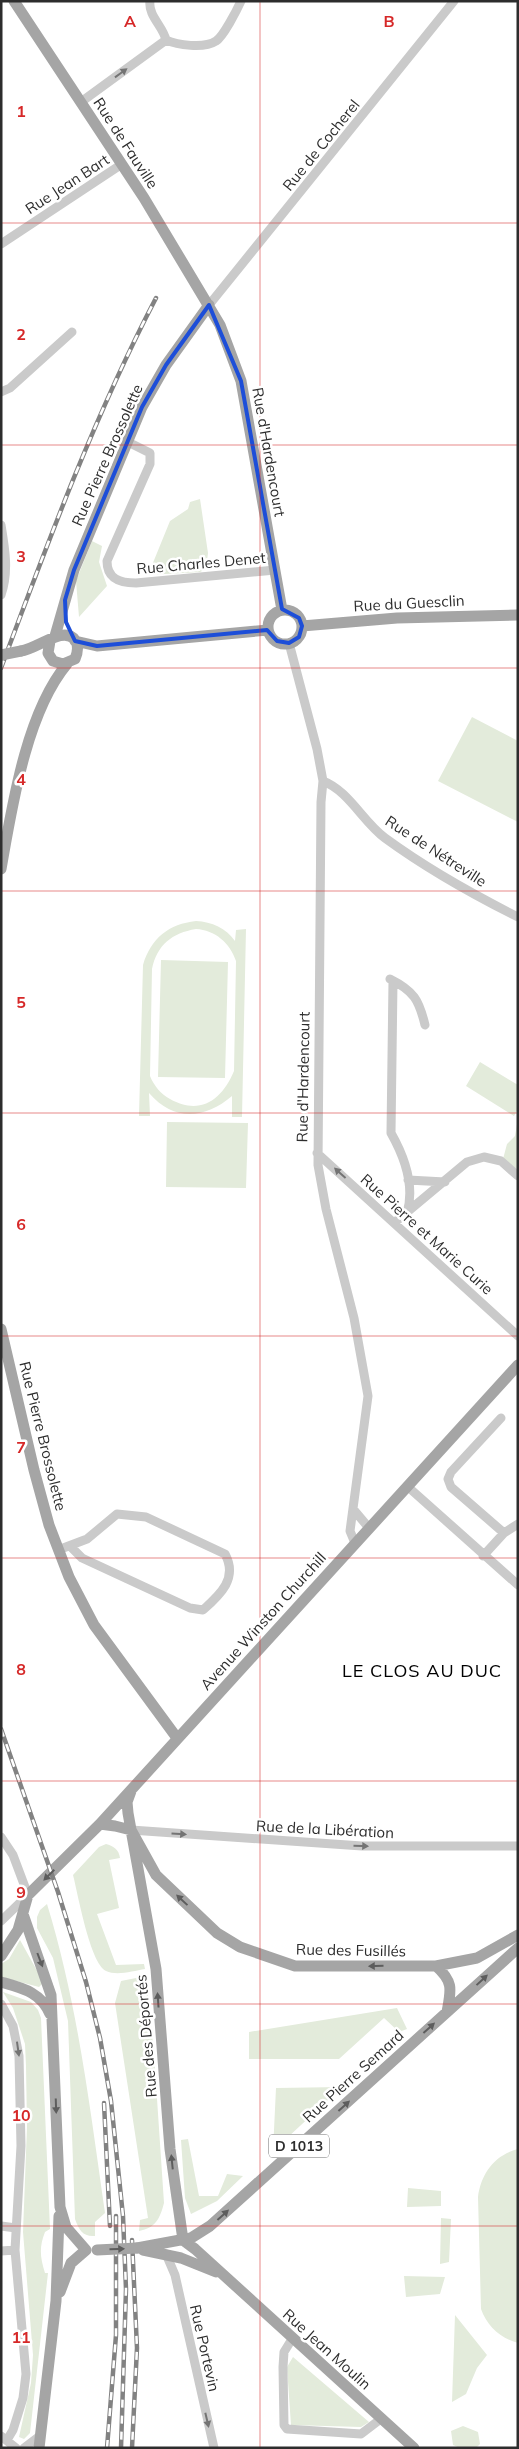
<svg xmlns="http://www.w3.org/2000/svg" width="519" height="2449" viewBox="0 0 519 2449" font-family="Mulish,sans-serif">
  <rect width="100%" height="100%" fill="#fff"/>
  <!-- green -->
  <path fill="#e3ebdb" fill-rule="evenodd" d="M200,499L208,553L206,569L200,572L148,575L170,521L188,509L190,502Z
    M92,541L102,546L99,562L107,586L79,617L76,581Z
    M472,717L518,741V822L438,781Z
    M196,921C212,922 226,928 235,941L236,930L246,929L242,1117H232V1096C205,1119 174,1122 149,1093L150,1116H139L143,965C151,938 169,924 196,921ZM196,929C215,930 230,943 236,961L234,1071C222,1100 200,1116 170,1099C161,1094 154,1086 150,1076L152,969C157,945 172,933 196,929Z
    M161,960L228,962L225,1078L158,1077Z
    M480,1062L518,1085V1109L514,1116L466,1086Z
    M518,1118V1170L503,1159L507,1144L515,1136Z
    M167,1122L248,1123L246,1188L166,1187Z
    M106,1844C113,1846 119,1849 120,1858L109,1860L119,1908L97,1914L116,1965L144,1964L145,1969C133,1971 117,1976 106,1971C90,1963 78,1894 73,1875L99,1847Z
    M47,1904C78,2005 90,2109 105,2213L95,2222V2236C83,2237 79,2230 75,2219L68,2021L53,1958L37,1928V1917L40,1910Z
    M20,1940L40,1976L42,1984L39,1987L1,1977V1964L9,1959Z
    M146,1976L154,2054L164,2203C160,2218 156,2228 139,2231L140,2220L148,2218L115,2003L121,1981Z
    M3,1992L31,2002L38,2010L41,2018L50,2229L45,2232C39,2247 40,2257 45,2273H48L30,2433L24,2439L19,2437L31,2383L33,2355L23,2232L27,2127L26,2066L25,2044L13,2008Z
    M397,2008L407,2029L399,2032L384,2018L339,2059H249V2032Z
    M342,2087L273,2151L276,2088Z
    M188,2139L199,2196H218L227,2174L243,2176L217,2201L191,2214L185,2198L181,2140Z
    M518,2149V2343C500,2338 487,2326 481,2309L478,2197C481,2174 494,2155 518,2149Z
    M408,2188L441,2191V2206L407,2207Z
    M441,2218L451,2219L449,2262L440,2264Z
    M404,2276L445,2277L440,2294L406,2297Z
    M455,2315L487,2355L477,2368L466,2394L452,2402Z
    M293,2357L369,2422L361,2427L291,2425L287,2367Z
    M463,2426L478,2432L480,2444L476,2448H460L453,2445L451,2431Z"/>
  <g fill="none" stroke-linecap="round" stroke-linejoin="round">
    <!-- minor -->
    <path stroke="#cacaca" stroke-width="9" d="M150,1C148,16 163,26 166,40
      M166,40C177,45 204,49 216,41C223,37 237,10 241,1
      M81,102L166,40
      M1,244L122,164
      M209,305L454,1
      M1,392L10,388L72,332
      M126,441L150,453V464L107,561C107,579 120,583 136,583L275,570
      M1,525C5,549 9,572 1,595
      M289,643L317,749L323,781L321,802L318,1165L326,1209L354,1318L368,1396L350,1531L355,1543
      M323,781C349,791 363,822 385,838C426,868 472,894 518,917
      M390,979C414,991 419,1000 425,1025
      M393,981L391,1133C404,1156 415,1186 407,1213
      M317,1153L518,1336
      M408,1180L445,1182
      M394,1223L467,1162L484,1157L501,1161L518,1176
      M501,1418L451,1472L448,1479L451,1487L504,1533
      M407,1486L518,1585
      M353,1509L369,1528
      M58,1550L87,1539L117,1514L146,1517L225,1554C238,1578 221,1594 203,1610L190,1608L82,1558L70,1546
      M483,1556L504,1533L518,1524
      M131,1830L362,1846H518
      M1,1837L13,1855L28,1895L1,1921
      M1,2004L13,2026L19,2056L21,2146L15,2250L26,2374L23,2398L13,2430L7,2440
      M1,2226L16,2228
      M1,2251L15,2250
      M166,2254L175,2275L214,2448
      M292,2339L284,2352L283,2367L284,2425L287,2429L361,2434L382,2418
      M1,2436L16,2448
      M24,2448L41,2435"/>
    <!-- major -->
    <path stroke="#a5a5a5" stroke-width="11" d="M14,1L144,198L220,325L241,381L282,610
      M268 627a17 17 0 1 1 34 0a17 17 0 1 1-34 0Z
      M302,626L397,618L518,615
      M55,636L74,570L142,407L166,365L209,305
      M75,641L97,646L268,630
      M21,651C37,649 64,625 75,640C79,646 78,652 75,659L63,664L53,661L48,653L50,641
      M1,869C12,807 26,713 67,664
      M1,1329L34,1470L49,1525L69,1577L94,1625L177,1738
      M131,1791L127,1802L128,1813L156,1969L170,2149L183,2240
      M100,1824L115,1826L131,1830L156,1875L217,1933L240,1947L295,1966H436L477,1958L518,1935
      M23,1914L51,1995L60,2207L66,2227L86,2250
      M1,1956L18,1930L28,1895L100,1824L518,1365
      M436,1966C454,1982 451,1990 447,2012
      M1,1982C22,1988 41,1992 50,2014
      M183,2240L195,2249L414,2448
      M137,2248L191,2238L210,2226L518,1948
      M143,2250L181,2258L216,2272
      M60,2292L71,2263L86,2250
      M39,2448L56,2301L59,2216"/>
    <!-- rail casing -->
    <g stroke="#828282" stroke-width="4.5">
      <path id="rail" d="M1,668C48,542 94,417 156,298
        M1,1729L58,1892L86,1982L100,2038L111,2101L123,2216L126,2289L121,2448
        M104,2103L110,2226
        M132,2240L137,2348L132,2448
        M107,2448L116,2335V2216"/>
    </g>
    <!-- rail -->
    <use href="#rail" stroke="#fff" stroke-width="2.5" stroke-dasharray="8" stroke-linecap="butt"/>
    <!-- major-bridge -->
    <path stroke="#a5a5a5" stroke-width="11" d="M1,655L21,651
      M97,2250L137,2248"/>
  </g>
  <!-- one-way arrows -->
  <defs><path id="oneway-solid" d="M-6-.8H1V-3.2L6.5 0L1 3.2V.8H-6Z" transform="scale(1.25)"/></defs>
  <g fill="#747474">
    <use href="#oneway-solid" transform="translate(121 73) rotate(-36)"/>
    <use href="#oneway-solid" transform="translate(340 1173) rotate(-138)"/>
    <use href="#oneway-solid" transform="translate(179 1834) rotate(4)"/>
    <use href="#oneway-solid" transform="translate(361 1846) rotate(2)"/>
    <use href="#oneway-solid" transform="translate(18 2049) rotate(82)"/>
    <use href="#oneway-solid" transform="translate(207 2420) rotate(77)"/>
  </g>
  <g fill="#5d5d5d">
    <use href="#oneway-solid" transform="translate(49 1875) rotate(135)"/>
    <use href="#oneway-solid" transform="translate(182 1900) rotate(-137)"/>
    <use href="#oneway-solid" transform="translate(40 1960) rotate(69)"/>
    <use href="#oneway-solid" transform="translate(376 1966) rotate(179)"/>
    <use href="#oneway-solid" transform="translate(482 1980) rotate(-43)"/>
    <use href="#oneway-solid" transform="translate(158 2000) rotate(-94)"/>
    <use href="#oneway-solid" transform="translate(429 2028) rotate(-42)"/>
    <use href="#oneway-solid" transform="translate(56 2106) rotate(88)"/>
    <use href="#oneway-solid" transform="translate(344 2106) rotate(-42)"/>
    <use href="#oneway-solid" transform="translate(172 2162) rotate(-96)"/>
    <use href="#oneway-solid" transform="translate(223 2215) rotate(-42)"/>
    <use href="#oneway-solid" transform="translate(117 2249) rotate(-2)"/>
  </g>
  <!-- marked area -->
  <path fill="none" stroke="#1d4ed8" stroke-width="4" stroke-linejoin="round" d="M209,305L241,381L282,609L299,618L302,626L299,637L289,643L277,641L267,630L97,646L75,641L66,622L65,600L74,570L142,407L166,365Z"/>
  <!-- grid -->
  <path fill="none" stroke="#d62828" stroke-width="1" stroke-opacity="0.55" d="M260,1V2448M1,223H518M1,445H518M1,668H518M1,891H518M1,1113H518M1,1336H518M1,1558H518M1,1781H518M1,2004H518M1,2226H518"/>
  <g text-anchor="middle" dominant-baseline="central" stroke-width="5" stroke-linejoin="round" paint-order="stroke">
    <!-- shield labels -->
    <rect fill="#fff" stroke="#6c6c6c" stroke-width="1" x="269" y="2134.5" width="60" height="23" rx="4"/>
    <g font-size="14" font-weight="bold" fill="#2d2d2d">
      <text x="299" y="2146">D 1013</text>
    </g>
    <!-- street labels -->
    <g font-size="15" fill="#2d2d2d" stroke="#fff">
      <text transform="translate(126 143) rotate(57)">Rue de Fauville</text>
      <text transform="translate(321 145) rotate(-51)">Rue de Cocherel</text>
      <text transform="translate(67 184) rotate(-33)">Rue Jean Bart</text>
      <text transform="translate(269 452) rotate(80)">Rue d'Hardencourt</text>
      <text transform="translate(107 455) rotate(-66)">Rue Pierre Brossolette</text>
      <text transform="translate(201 563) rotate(-5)">Rue Charles Denet</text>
      <text transform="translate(409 603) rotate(-3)">Rue du Guesclin</text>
      <text transform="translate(436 851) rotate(33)">Rue de Nétreville</text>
      <text transform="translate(303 1077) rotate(-89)">Rue d'Hardencourt</text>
      <text transform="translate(427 1234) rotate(42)">Rue Pierre et Marie Curie</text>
      <text transform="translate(43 1436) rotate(76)">Rue Pierre Brossolette</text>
      <text transform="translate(263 1621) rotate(-48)">Avenue Winston Churchill</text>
      <text transform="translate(325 1829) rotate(3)">Rue de la Libération</text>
      <text transform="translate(351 1950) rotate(1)">Rue des Fusillés</text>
      <text transform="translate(146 2036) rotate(-95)">Rue des Déportés</text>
      <text transform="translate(353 2076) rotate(-42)">Rue Pierre Semard</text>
      <text transform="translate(205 2348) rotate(77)">Rue Portevin</text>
      <text transform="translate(327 2349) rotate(42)">Rue Jean Moulin</text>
    </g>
    <!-- quarter labels -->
    <g font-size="18" letter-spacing="1" fill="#000" stroke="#fff">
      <text x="422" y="1670">LE CLOS AU DUC</text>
    </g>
  </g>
  <g font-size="16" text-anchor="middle" font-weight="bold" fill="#d62828" stroke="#fff" stroke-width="5" stroke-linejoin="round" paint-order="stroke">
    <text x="130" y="27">A</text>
    <text x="389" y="27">B</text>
    <text x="21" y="117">1</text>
    <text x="21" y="340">2</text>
    <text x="21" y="562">3</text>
    <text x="21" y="785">4</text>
    <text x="21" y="1008">5</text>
    <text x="21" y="1230">6</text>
    <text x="21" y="1453">7</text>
    <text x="21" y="1675">8</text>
    <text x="21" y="1898">9</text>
    <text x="21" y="2121">10</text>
    <text x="21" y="2343">11</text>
  </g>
  <!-- border -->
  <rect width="519" height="2449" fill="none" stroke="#2d2d2d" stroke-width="5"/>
</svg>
